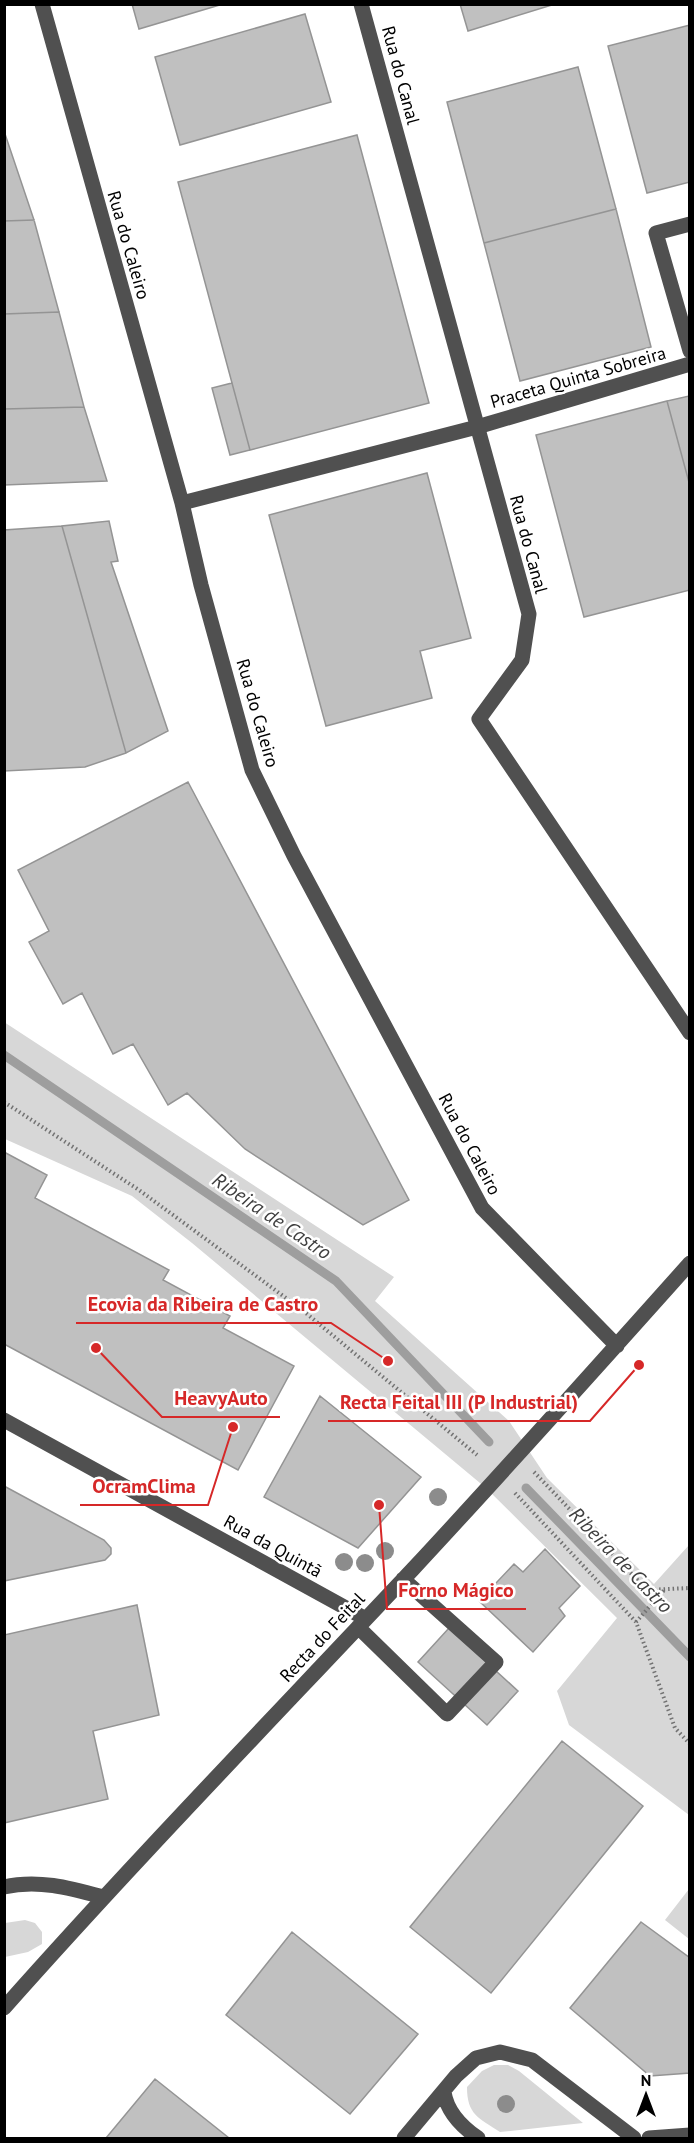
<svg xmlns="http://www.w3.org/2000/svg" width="694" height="2143" viewBox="0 0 694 2143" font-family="'PT Sans',sans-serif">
  <rect width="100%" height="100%" fill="#fff"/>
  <!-- green -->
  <path fill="#d7d7d7" d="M4,1022L394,1277L375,1301L509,1421L547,1478L654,1584L689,1545V1815L569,1725L557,1691L617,1618L486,1488L192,1243L132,1196L5,1139Z
    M689,1889V1939L665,1920Z
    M25,1920L35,1923L42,1932V1944L28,1952L5,1957V1923Z
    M494,2065H508L519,2071L583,2123L500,2132C479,2118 467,2115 467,2087L482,2071Z"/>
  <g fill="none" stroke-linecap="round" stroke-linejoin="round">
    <!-- stream -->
    <path stroke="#9e9e9e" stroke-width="9" d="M4,1055L336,1281L489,1442
      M526,1488L690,1657"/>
  </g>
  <!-- building -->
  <path fill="#c0c0c0" stroke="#949494" stroke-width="1.5" d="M132,4H223L139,29Z
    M460,4H555L468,31Z
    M305,14L331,102L180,145L155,57Z
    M690,25V182L647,193L608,46Z
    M578,67L616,209L484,243L447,102Z
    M4,131L34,220L4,221Z
    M357,135L429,403L250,450L178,182Z
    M616,209L651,347L520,381L484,243Z
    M34,220L59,312L4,314V221Z
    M59,312L84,407L4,409V314Z
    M232,383L250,450L230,455L212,388Z
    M689,396L690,397V486L667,401Z
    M667,401L690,486V590L584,617L536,435Z
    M84,407L107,481L4,485V409Z
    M427,473L471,638L420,651L432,698L326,726L269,515Z
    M109,521L118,561L111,562L168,731L126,753L62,526Z
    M62,526L126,753L85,767L4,771V530Z
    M188,782L409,1200L363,1225L245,1149L187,1093L168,1105L133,1044L113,1054L82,993L63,1004L29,942L49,931L18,870Z
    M4,1152L47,1175L35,1198L169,1270L163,1280L230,1316L223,1328L294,1366L238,1470L4,1344Z
    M320,1396L421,1477L358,1548L264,1497Z
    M4,1486L104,1540L111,1548V1554L105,1560L4,1581Z
    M545,1549L580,1586L559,1608L565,1616L533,1652L479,1601L514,1564L523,1572Z
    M137,1605L159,1715L93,1731L108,1799L4,1823V1635Z
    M449,1628L518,1691L487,1725L418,1662Z
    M562,1741L643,1806L491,1993L410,1927Z
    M641,1922L690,1958V2073L650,2076L570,2008Z
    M292,1932L418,2034L350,2114L226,2015Z
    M155,2079L229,2138H106Z"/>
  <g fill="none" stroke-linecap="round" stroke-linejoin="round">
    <!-- path -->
    <path stroke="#727272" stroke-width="4" stroke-dasharray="1.5 3" stroke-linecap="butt" d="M4,1102L139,1190L301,1309L477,1455
      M534,1472L647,1590L690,1588
      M515,1493L636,1622L675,1728L690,1744
      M636,1622L665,1589"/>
    <!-- minor -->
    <path stroke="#505050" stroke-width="15" d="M42,4L182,503L201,585L252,770L294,856L482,1208L617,1346
      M361,4L529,614L522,660L479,719L690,1033
      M690,224L656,233L690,351
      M182,503L477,427L690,364
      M4,1420L366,1619
      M358,1627L447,1714L496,1662L403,1579
      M4,1887C38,1879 70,1888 103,1897
      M4,2008C137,1858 276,1715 413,1569C507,1468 598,1366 690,1263
      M444,2092C447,2112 462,2127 478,2138
      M404,2138L456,2076L476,2058L500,2052L532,2060L634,2138
      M649,2138L690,2135"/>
  </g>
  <!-- trees -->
  <g fill="#8c8c8c">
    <circle cx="438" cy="1497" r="9"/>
    <circle cx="385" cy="1551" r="9"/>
    <circle cx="344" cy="1562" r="9"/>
    <circle cx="365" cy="1563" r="9"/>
    <circle cx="506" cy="2104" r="9"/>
  </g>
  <g text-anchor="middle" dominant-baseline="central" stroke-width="5" stroke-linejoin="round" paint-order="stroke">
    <!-- street labels -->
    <g font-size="18" fill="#000" stroke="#fff">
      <text transform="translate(401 75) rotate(75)">Rua do Canal</text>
      <text transform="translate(129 245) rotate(74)">Rua do Caleiro</text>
      <text transform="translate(578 377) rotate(-16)">Praceta Quinta Sobreira</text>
      <text transform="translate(529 544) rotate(75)">Rua do Canal</text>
      <text transform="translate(258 713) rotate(74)">Rua do Caleiro</text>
      <text transform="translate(470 1144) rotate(62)">Rua do Caleiro</text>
      <text transform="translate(273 1546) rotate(29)">Rua da Quintã</text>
      <text transform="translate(322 1637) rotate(-47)">Recta do Feital</text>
    </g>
    <!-- water labels -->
    <g font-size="20" font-style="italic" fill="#3f3f3f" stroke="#fff">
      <text transform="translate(272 1216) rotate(34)">Ribeira de Castro</text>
      <text transform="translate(621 1560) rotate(46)">Ribeira de Castro</text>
    </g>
  </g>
  <!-- callouts -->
  <path fill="none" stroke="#d62828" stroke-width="2" d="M388 1361L331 1323H76M96 1348L162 1417H280M639 1365L590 1421H328M233 1427L208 1505H80M379 1505L387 1609H526"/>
  <g fill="#d62828" stroke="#fff" stroke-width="2">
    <circle cx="388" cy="1361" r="6"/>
    <circle cx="96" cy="1348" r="6"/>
    <circle cx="639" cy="1365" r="6"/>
    <circle cx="233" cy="1427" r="6"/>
    <circle cx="379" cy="1505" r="6"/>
  </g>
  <g font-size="20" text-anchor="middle" font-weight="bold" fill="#d62828" stroke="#fff" stroke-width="5" stroke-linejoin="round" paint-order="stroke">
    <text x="203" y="1311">Ecovia da Ribeira de Castro</text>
    <text x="221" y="1405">HeavyAuto</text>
    <text x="459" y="1409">Recta Feital III (P Industrial)</text>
    <text x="144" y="1493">OcramClima</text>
    <text x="456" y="1597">Forno Mágico</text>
  </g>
  <!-- border -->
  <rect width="694" height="2143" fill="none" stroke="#000000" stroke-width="12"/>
  <!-- north arrow -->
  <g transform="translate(646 2095)" stroke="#ffffff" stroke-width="4.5" paint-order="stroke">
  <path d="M0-4.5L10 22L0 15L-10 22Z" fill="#000000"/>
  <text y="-9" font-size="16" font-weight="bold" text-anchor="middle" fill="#000000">N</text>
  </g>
</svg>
